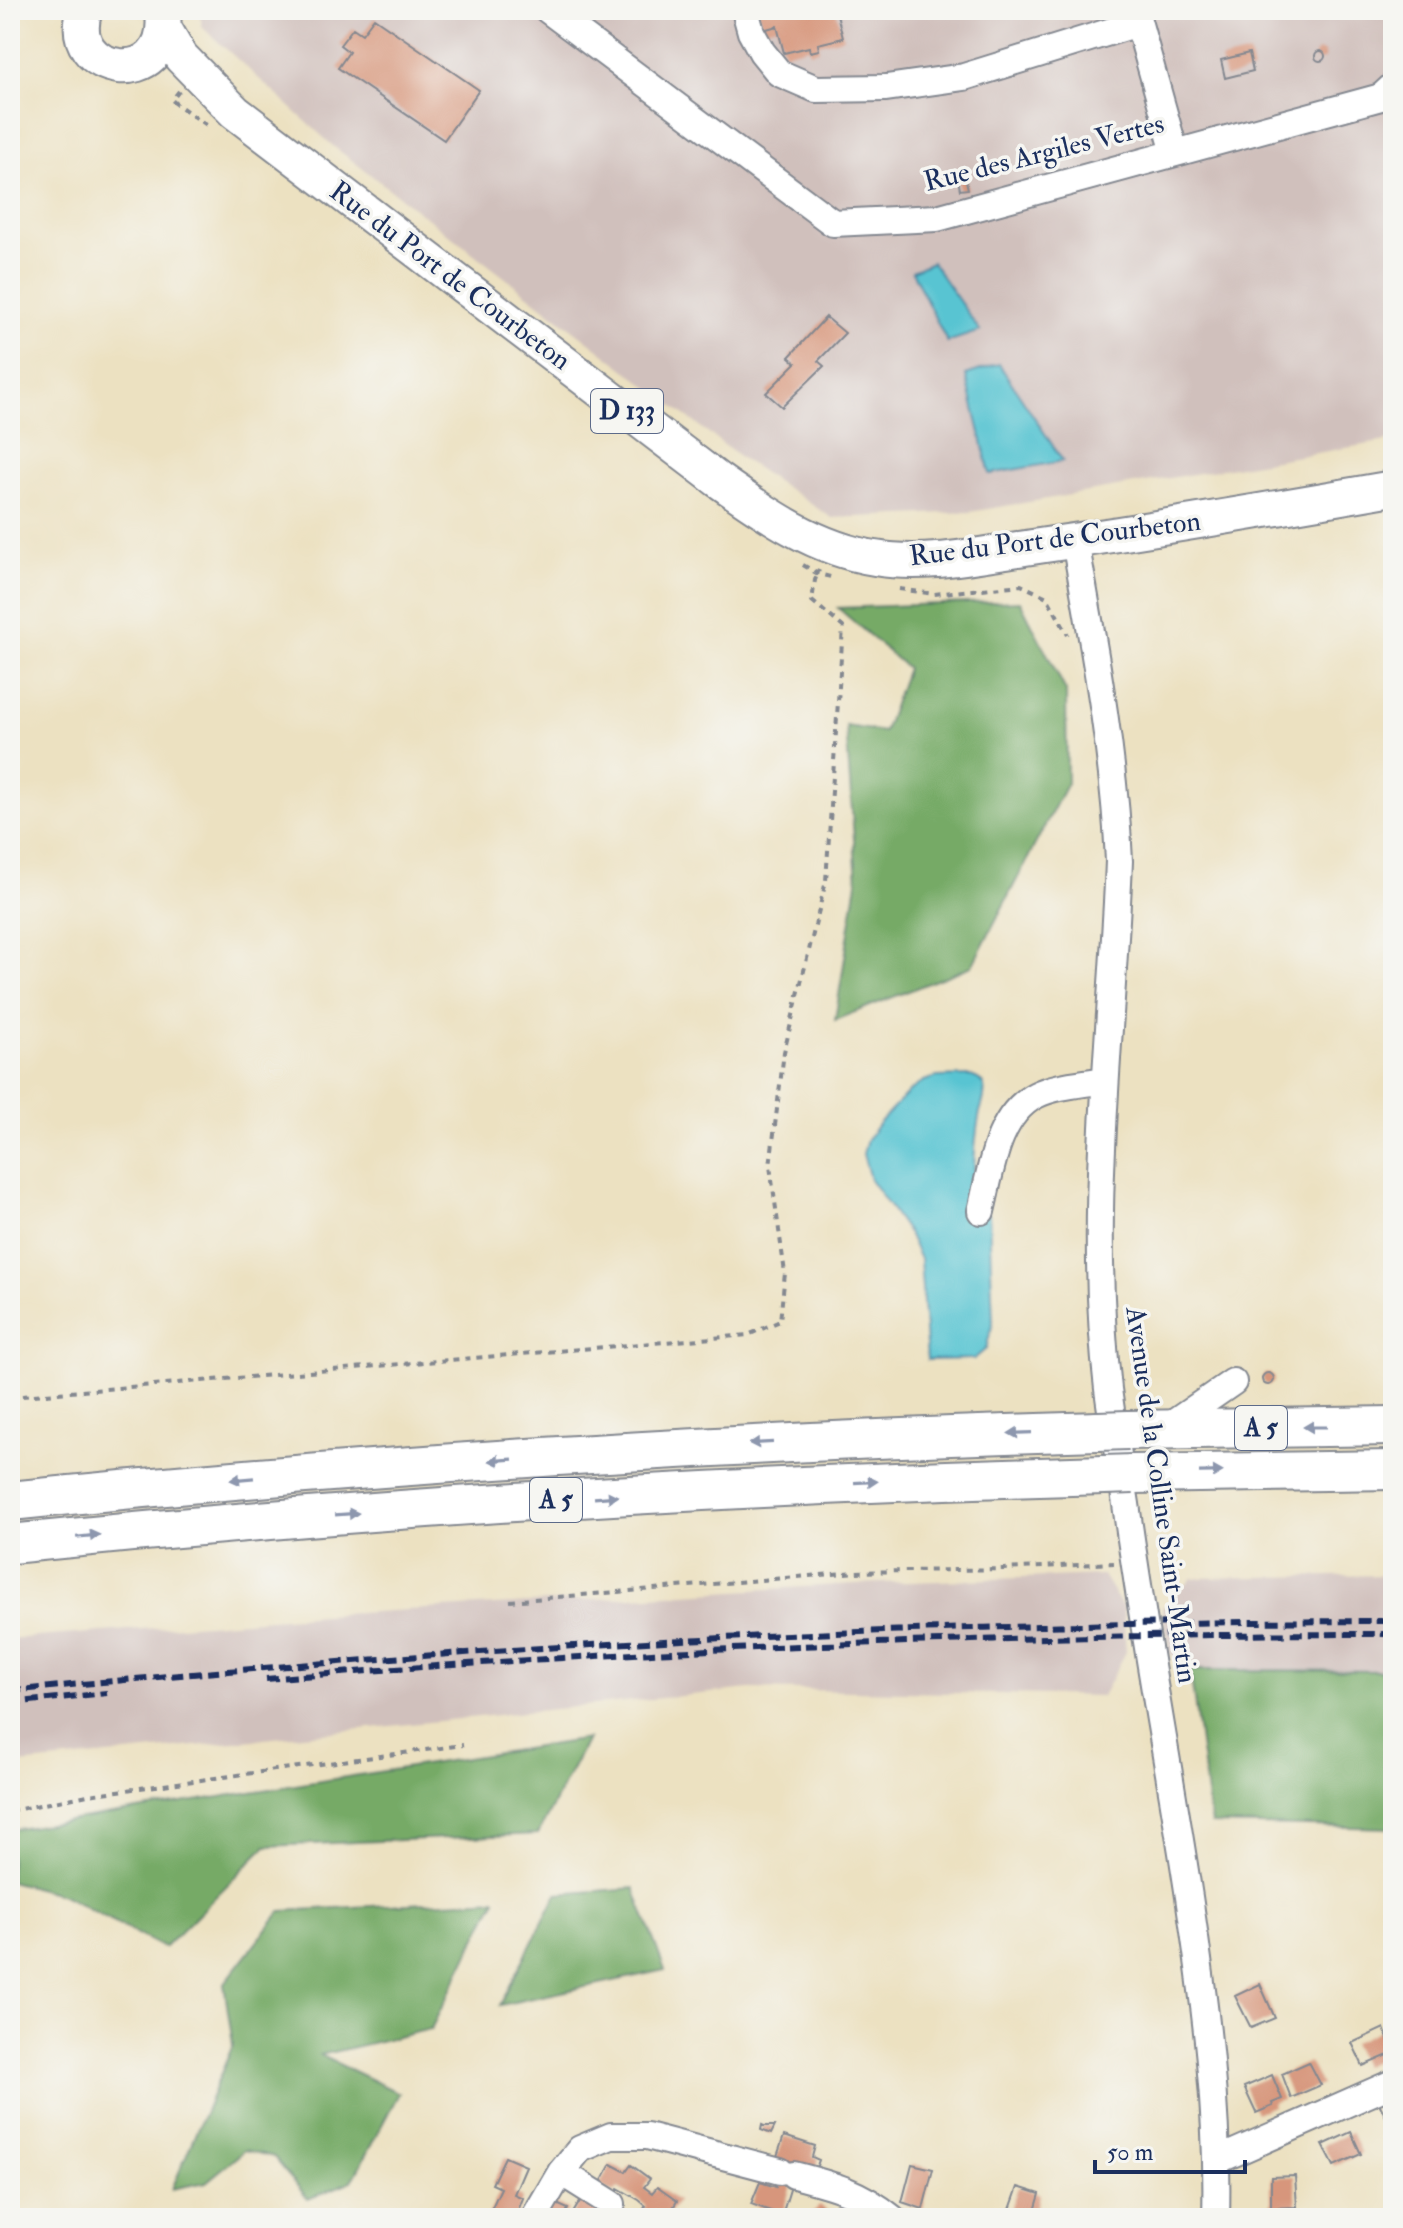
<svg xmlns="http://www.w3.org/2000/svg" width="1403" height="2228" viewBox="0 0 1403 2228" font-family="'IM FELL Double Pica',serif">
  <rect width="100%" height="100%" fill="#f6f6f2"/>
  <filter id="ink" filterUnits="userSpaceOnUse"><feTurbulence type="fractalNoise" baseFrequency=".0125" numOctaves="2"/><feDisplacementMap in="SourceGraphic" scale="16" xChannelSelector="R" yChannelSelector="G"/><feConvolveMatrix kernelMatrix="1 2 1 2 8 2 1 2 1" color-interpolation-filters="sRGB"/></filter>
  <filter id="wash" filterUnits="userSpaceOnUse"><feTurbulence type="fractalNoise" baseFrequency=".006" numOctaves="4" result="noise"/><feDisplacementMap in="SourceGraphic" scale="32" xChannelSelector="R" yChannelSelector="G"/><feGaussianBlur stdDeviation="1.8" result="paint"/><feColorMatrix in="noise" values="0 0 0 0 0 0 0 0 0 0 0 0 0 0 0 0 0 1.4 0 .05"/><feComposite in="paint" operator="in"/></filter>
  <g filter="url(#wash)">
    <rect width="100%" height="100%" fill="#ece1c1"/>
    <!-- industrial -->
    <path fill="#d0c0bc" d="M198,10H1393V440L970,512L832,518L741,458L333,146L203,28Z
      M1103,1575L1123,1608L1126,1652L1102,1696L750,1689L10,1765V1639L323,1615L854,1584Z
      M1393,1575V1671L1190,1670L1169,1652L1162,1608L1192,1578Z"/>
    <!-- forest -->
    <path fill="#76aa66" stroke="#486c62" stroke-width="2" d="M1020,601L1066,691L1067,783L972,966L835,1020L857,882L846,726L884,732L907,668L838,608Z
      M1190,1670L1393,1671V1828L1211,1824Z
      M587,1739L538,1834L266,1846L164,1948L63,1895L10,1881V1830Z
      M634,1888L665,1970L500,2005L557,1894Z
      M496,1899L431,2029L320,2055L399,2093L352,2181L308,2199L274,2157L245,2150L206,2182L172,2189L233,2045L224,1984L281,1911Z"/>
    <!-- water -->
    <path fill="#58c4d2" stroke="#3a7a98" stroke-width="2" d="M932,262L980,331L947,342L912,271Z
      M999,364L1063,461L990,474L966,375Z
      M970,1076C977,1078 982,1080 984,1087C986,1095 982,1105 980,1112C973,1145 973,1175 975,1208L989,1214L993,1322L986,1349L974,1359L927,1360L920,1259L908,1233L870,1179L863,1154L867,1140L879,1123L910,1091L924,1081L937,1077Z"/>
    <g id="blocks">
      <!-- building -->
      <path fill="#d7967c" d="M758,10H836L843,38L818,44L819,50L810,52L809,47L784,53L777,26L763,30Z
        M374,18L479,90L444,140L338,68L349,52L340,45L353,28L362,34Z
        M1315 56a5 5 0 1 1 10 0a5 5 0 1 1-10 0Z
        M1249,53L1253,71L1225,78L1221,60Z
        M965,177L968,189L960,190L958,179Z
        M826,317L845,333L818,361L824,366L782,407L766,393L796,363L789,357Z
        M1262 1379a6 6 0 1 1 12 0a6 6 0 1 1-12 0Z
        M1260,1984L1275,2018L1251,2028L1235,1996Z
        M1384,2028L1393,2053L1363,2066L1352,2043Z
        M1309,2062L1321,2085L1291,2098L1282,2074Z
        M1272,2075L1282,2099L1272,2103L1273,2106L1256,2113L1244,2087Z
        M1393,2093V2126L1391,2127L1377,2099Z
        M762,2125L764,2126H775L771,2134L761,2130Z
        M1351,2132L1361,2154L1334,2166L1323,2145Z
        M784,2136L815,2146L812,2157L819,2160L815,2171L797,2167L782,2215L751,2204L760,2182L776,2187L782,2164L775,2162Z
        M505,2157L526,2166L514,2194L523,2198L515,2218H487L501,2188L492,2184Z
        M611,2164L626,2172L631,2165L650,2179L644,2187L652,2193L657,2187L677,2201L667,2218H651L652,2216L643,2210L646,2206L639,2200L618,2188L614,2193L599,2186Z
        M912,2164L933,2169L923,2209L902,2202Z
        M1295,2176L1297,2207L1271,2208V2177Z
        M1018,2187L1040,2194L1033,2218H1007Z
        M582,2198L604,2212L600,2218H570Z
        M550,2201L568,2209L564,2218H542Z
        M819,2205L837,2218H809Z"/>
    </g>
  </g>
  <g filter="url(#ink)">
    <use href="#blocks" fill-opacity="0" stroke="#848890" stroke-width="2"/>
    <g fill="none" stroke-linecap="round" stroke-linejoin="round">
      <!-- minor casing -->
      <g stroke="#848890" stroke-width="30">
        <path id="minor" d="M548,10L833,223L937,218L1381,97L1393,86
          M745,10L751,32L762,52L779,73L816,89L886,88L964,77L1138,23
          M1135,10L1175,153
          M1075,541C1094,648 1114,753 1119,861C1112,1039 1087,1211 1108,1389C1113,1427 1120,1466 1126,1504C1144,1636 1169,1766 1189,1897C1205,2004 1219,2110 1216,2218
          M981,1211C991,1171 996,1116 1036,1095C1056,1085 1083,1084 1104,1080
          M1165,1429L1233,1382
          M1218,2160L1393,2083
          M561,2172L612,2204
          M794,2175C833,2185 860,2192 892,2218
          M534,2218L561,2172L580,2149L611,2136H647L780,2171"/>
      </g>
      <!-- major casing -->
      <g stroke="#848890" stroke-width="38">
        <path id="major" d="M85,10C62,76 172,92 163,14
          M164,28L181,57L235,112L718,480C766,514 816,549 875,558C926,567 981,554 1032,547C1153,530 1273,509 1393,488"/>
      </g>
      <!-- highway casing -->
      <g stroke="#848890" stroke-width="42">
        <path id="highway" d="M1128,1430L1393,1426
          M1133,1474L1393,1470
          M10,1501C372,1464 735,1442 1098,1431
          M10,1544C373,1507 738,1485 1104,1475"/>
      </g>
      <!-- path -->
      <path stroke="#848890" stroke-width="4" stroke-dasharray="6 6" stroke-linecap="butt" d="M179,91L172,100L175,103L211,128
        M803,565L818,574L835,578
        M899,589L934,594L1021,585L1047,597L1068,635
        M10,1397L748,1335L780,1321L785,1273L770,1166L784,1052L826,881L843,627L812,601L815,580L819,570
        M510,1601L856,1572L1004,1569L1114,1563
        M10,1811L88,1795L463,1745"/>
      <!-- minor -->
      <use href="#minor" stroke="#fff" stroke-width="26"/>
      <!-- major -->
      <use href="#major" stroke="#fff" stroke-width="34"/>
      <!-- highway -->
      <use href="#highway" stroke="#fff" stroke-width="38"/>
      <!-- rail -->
      <path stroke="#1b2f5e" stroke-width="6" stroke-dasharray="12 6" stroke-linecap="butt" d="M266,1679C641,1648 1017,1634 1393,1634
        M10,1691C470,1645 931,1622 1393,1621
        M10,1703L107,1693"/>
      <!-- highway-bridge casing -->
      <g stroke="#848890" stroke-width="42" stroke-linecap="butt">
        <path id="highway-bridge" d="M1098,1431L1128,1430
          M1104,1475L1133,1474"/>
      </g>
      <!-- highway-bridge -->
      <use href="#highway-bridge" stroke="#fff" stroke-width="38"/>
    </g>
    <!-- one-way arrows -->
    <defs><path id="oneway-solid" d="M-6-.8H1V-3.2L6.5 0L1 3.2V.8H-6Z" transform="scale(2)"/></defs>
    <g fill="#8d97ae">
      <use href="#oneway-solid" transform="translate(1315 1427) rotate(180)"/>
      <use href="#oneway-solid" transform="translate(1020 1433) rotate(178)"/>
      <use href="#oneway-solid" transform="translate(761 1443) rotate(177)"/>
      <use href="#oneway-solid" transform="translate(501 1460) rotate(176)"/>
      <use href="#oneway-solid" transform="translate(1211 1472) rotate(-1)"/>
      <use href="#oneway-solid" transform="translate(242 1479) rotate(175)"/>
      <use href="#oneway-solid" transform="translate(866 1482) rotate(-3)"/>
      <use href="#oneway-solid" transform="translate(606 1497) rotate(-4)"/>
      <use href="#oneway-solid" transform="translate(347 1514) rotate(-4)"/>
      <use href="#oneway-solid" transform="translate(88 1536) rotate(-6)"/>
    </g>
  </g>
  <g text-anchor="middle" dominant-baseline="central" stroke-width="7" stroke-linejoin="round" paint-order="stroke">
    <!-- shield labels -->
    <g fill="#f6f6f2" stroke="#5d6b8a" stroke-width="2">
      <rect x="591" y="389" width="72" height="44" rx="6"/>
      <rect x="1235" y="1406" width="52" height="44" rx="6"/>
      <rect x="530" y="1478" width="52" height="44" rx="6"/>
    </g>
    <g font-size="26" font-weight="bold" fill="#1b2f5e">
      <text x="627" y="411">D 133</text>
      <text x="1261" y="1428">A 5</text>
      <text x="556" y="1500">A 5</text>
    </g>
    <!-- street labels -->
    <g font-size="28" fill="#1b2f5e" stroke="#f6f6f2">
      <text transform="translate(1044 153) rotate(-14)">Rue des Argiles Vertes</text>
      <text transform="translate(450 276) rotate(37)">Rue du Port de Courbeton</text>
      <text transform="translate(1055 539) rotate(-7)">Rue du Port de Courbeton</text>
      <text transform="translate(1161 1495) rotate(82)">Avenue de la Colline Saint-Martin</text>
    </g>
  </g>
  <!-- margin -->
  <rect width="1403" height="2228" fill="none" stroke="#f6f6f2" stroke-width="40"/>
  <!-- scale -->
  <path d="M1095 2160v12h150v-12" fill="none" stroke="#1b2f5e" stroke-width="4"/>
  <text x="1107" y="2160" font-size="24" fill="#1b2f5e" stroke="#f6f6f2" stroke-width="6" paint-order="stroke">50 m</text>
</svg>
